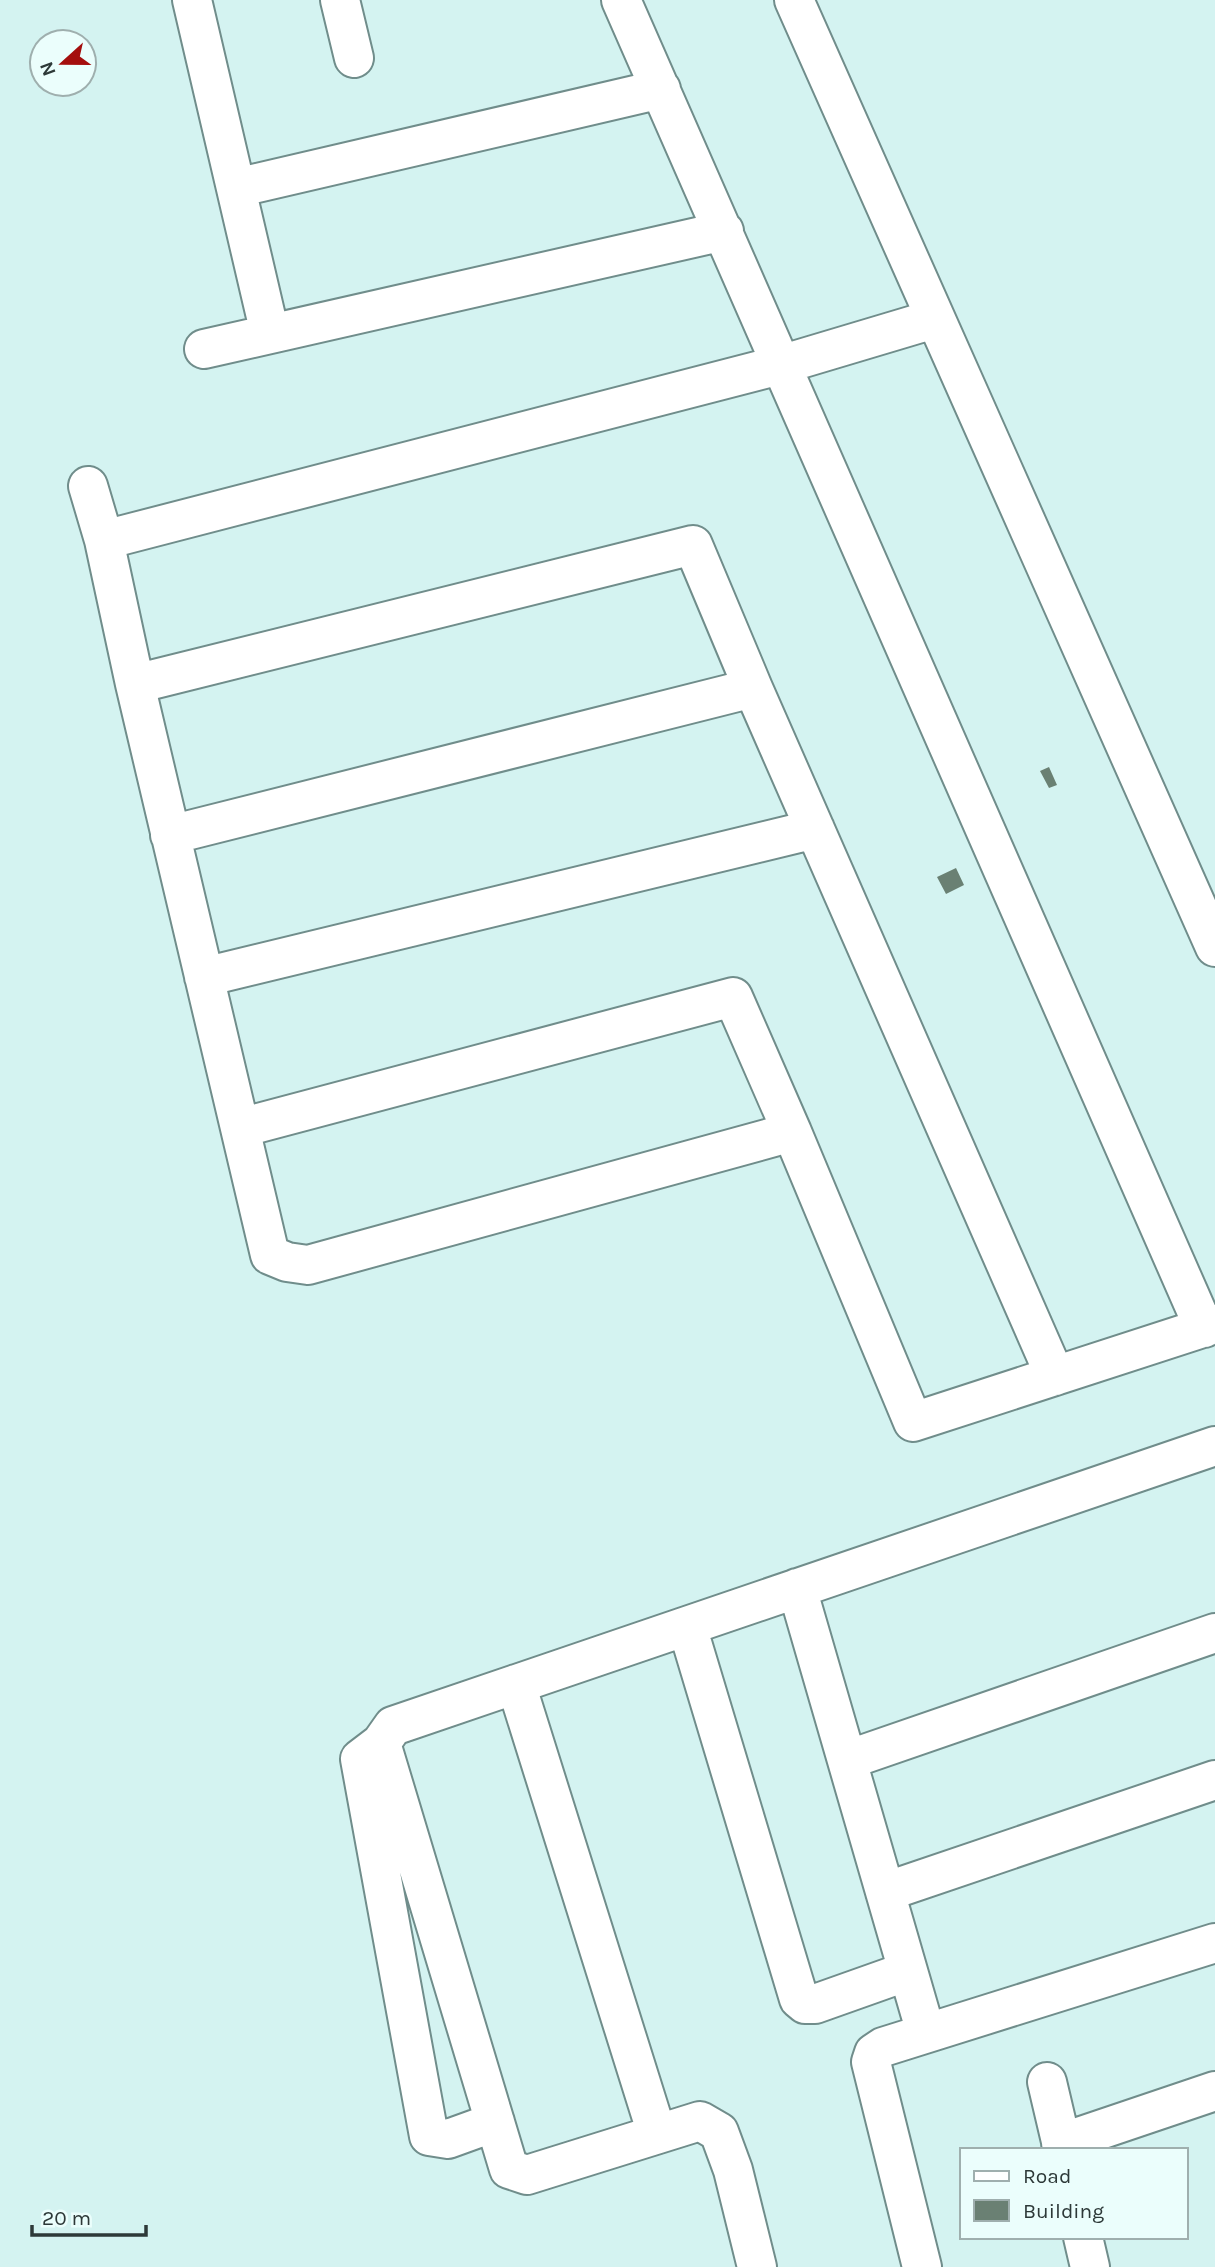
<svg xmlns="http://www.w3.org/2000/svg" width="1215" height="2267" viewBox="0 0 1215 2267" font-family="Karla,sans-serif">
  <rect width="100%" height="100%" fill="#d4f3f1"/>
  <!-- building -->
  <path fill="#6a8073" d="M1049,767L1057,785L1049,788L1040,771Z
    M956,868L964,885L946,894L937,877Z"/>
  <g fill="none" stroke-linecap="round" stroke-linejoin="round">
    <!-- minor casing -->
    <g stroke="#708d8b" stroke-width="42">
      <path id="minor" d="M192,0L270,334
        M340,0L354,58
        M621,0L1204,1328
        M794,0L1215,947
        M236,188L661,89
        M934,319L780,365L104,540L135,684L270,1255L287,1262L308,1265L792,1132L913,1422L1215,1324
        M204,349L724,231
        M88,486L104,540
        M135,684L693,545L753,688L1055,1376
        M170,835L753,688
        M204,977L815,829
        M240,1128L733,997L792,1132
        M797,1588L926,2033
        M687,1626L799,1999L805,2004H815L908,1971
        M516,1684L657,2134
        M381,1743L360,1759L429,2136L448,2139L495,2122
        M847,1760L1215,1633
        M885,1892L1215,1780
        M1047,2082L1063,2150
        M1061,2143L1215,2091
        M1083,2237L1090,2267
        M757,2267L733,2170L719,2132L700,2121L527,2175L509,2169L381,1743L393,1726L1215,1446
        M922,2267L871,2062L874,2053L883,2047L1215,1943"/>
    </g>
    <!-- minor -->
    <use href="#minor" stroke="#fff" stroke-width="38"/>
  </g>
  <!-- legend -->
  <rect x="960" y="2148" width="228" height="91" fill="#ebfefc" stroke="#9fafae" stroke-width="2"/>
  <rect x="974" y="2171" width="35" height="10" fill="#ffffff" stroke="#9fafae" stroke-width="2"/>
  <text x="1023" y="2183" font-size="21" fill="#2d3938">Road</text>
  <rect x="974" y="2200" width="35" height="21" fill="#6a8073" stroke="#9fafae" stroke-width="2"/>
  <text x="1023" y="2218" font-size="21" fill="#2d3938">Building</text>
  <!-- north arrow -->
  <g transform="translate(63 63) rotate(249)"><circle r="33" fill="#ebfefc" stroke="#9fafae" stroke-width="2"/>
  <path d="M0-5L12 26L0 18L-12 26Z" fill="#a40e0d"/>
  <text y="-10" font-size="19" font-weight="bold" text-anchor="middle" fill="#2d3938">N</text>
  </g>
  <!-- scale -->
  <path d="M32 2225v10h114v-10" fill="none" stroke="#2d3938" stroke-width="3.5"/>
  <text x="42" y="2225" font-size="21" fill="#2d3938" stroke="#ebfefc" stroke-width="5" paint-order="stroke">20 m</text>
</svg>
